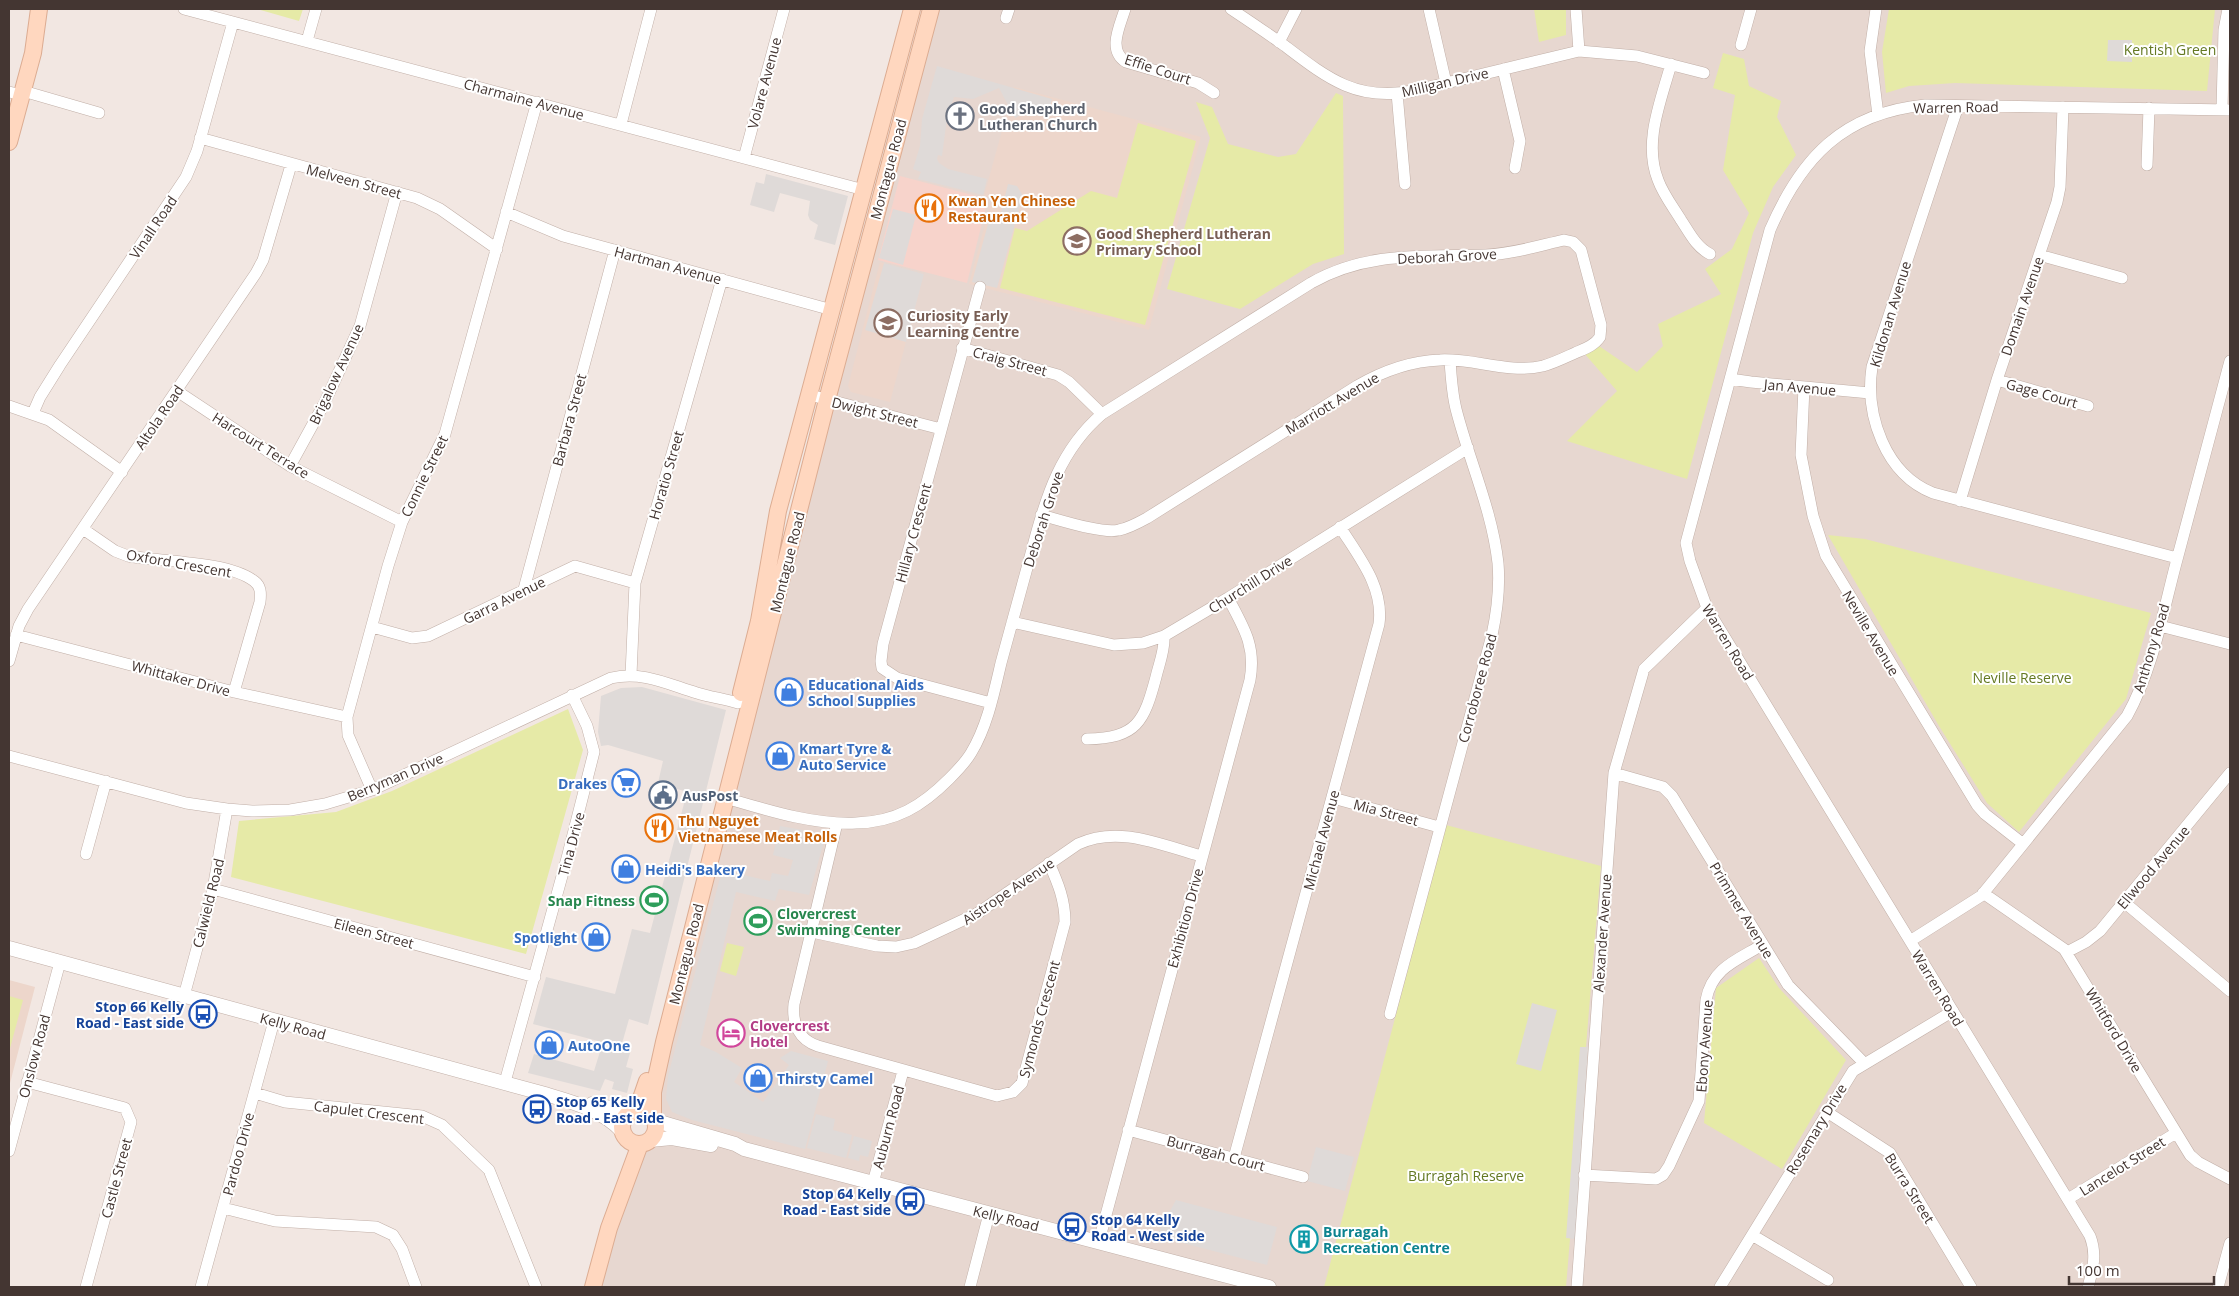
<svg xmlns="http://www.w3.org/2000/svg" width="2239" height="1296" viewBox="0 0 2239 1296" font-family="'Open Sans',sans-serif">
  <rect width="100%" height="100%" fill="#f2e7e2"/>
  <!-- residential -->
  <path fill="#e7d7d0" d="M931,9H2230V1287H593L625,1182L656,1130L653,1116Z"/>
  <!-- commercial -->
  <path fill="#f7d3cb" d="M900,176L988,199L967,283L878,260Z"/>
  <!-- education -->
  <path fill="#edd6cb" d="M1014,87L1201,137L1149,330L969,284L992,198L984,196Z
    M880,262L924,274L890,402L851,392L848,386Z
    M9,980L35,987L9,1087Z"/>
  <!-- green -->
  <path fill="#e6eaa7" d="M257,9H303L299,21Z
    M1534,9H1566V35L1539,42Z
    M1889,9H2215L2207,91L1955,83L1909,86L1886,93L1882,52Z
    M1723,53L1744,59L1749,86L1781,101L1777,117L1796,155L1773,187L1753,233L1687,479L1567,441L1617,391L1584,353L1599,346L1637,372L1663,346L1658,324L1721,294L1705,269L1732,249L1749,213L1723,170L1735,95L1713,88Z
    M1336,93L1343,96L1344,254L1313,264L1240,309L1167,289L1210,138L1196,102L1212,107L1228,144L1278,157L1296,154Z
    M1138,123L1196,141L1145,325L1000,288L1015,228L1027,231L1091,191L1117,198Z
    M1828,535L1865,539L2151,613L2126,699L2019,832L1987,803L1939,726Z
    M568,709L583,750L526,954L231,877L239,821L336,812L392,791Z
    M1446,825L1601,866L1566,1287H1324Z
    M727,943L744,947L736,976L720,971Z
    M1759,958L1779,988L1846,1060L1782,1169L1704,1123L1716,988Z
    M9,996L23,1000L9,1052Z"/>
  <!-- parking -->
  <path fill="#dfdad8" d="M2108,40H2132V62L2107,61Z
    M937,66L1052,99L1050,107L1035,115L1032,109L1015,118L999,88L973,99L954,97L947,118L942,156L938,155L937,159L939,163L948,169L987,179L983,195L918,179L921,172L913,169L920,146L922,119Z
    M766,174L848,196L835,245L814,239L818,225L810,220L808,215L810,201L780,193L774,212L750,205L756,182L764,184Z
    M1008,184L1017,186L1023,196L997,288L972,282L990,217L999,220Z
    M893,209L916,215L903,265L879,258Z
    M884,263L924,274L906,342L865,330Z
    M642,687L726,710L648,1025L629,1019L621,1047L533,1024L546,977L615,994L632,929L650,933L687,792L658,783L663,761L608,745L601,746L598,732L601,696L621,688Z
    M780,826L820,833L825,838L809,895L779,889L775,901L736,892L700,1045L716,1052L742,1068L734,1082L763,1102L789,1065L780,1058L791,1051L828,1061L805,1149L692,1120L672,1112L666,1099L668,1076L722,870L770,881L772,873L788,876L793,860L773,855Z
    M1532,1003L1557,1010L1541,1071L1516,1064Z
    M602,1045L630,1053L626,1067L633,1069L627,1093L612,1089L614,1082L605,1079L600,1091L528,1073L534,1054L594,1071Z
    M1580,1047H1588L1575,1239L1566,1238Z
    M816,1114L835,1119L833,1130L852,1135L846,1158L807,1148Z
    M854,1136L872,1141L868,1157L860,1155L859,1161L848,1158Z
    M1316,1147L1354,1157L1345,1191L1307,1181Z
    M1176,1200L1277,1227L1267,1265L1156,1236Z"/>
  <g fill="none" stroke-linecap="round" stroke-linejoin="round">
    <!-- minor casing -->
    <g stroke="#c1afa7" stroke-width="12">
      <path id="minor" d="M184,9L864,190
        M1125,9C1120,26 1107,50 1126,62L1198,83L1214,93
        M1231,9C1249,21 1267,33 1285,46C1327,78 1357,102 1413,91L1579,51L1637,56L1704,73
        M1429,9L1446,83
        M1576,9L1579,51
        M1876,9L1870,51L1878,115
        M1006,18L1009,9
        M307,41L316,9
        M1279,42L1296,9
        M1741,45L1751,9
        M1671,64C1661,101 1643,142 1658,180C1663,194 1673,207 1681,220C1689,232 1696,247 1710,254
        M1503,69L1520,141L1515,168
        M23,91L99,113
        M9,92L22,95
        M1397,93L1405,184
        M1958,106L1872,367C1865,415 1885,474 1933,493L2177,558
        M2222,109L2224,30L2228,9
        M621,124L651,9
        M200,138L417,198L440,209L497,249
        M744,158L784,9
        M2147,165L2149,108
        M506,212L563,236L832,310
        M2039,255L2122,278
        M980,287L883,644L881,661L882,668L897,678L991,703
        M962,348L1058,375L1069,382L1102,414
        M1730,379L1751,382L1870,393
        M1997,380L2088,406
        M1804,387L1801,455L1813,516L1826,556L1977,805L1985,814L2022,843
        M177,391L290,466L402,522
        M810,395L941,429
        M9,406L49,420L122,472
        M33,413L40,397L60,365L186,177L197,151L233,22
        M290,466L324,404L360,326L397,192
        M1960,501L1997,380L2057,202L2060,187L2063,107
        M83,529L115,551L128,556C161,562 228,561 254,581C261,586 261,593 260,602L234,692
        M524,589L615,250
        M1012,622L1114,645L1143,643L1164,636L1228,598L1468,448
        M2160,626L2230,644
        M372,627L412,638L428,636L575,566L635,583
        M16,635L234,692L347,717
        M9,661L19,626L28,609L256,273L263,260L291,165
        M631,675L635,583L722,279
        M1087,739C1137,738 1144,722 1156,677C1159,664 1165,650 1164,636
        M9,756L186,803L227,809L252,811L290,810L325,804L372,790L611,678C643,671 667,684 697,693C710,697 724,699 738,703
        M1614,773L1663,787L1672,796L1788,985L1864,1063
        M372,790L348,735L347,717L388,566L402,522L445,434L537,102
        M726,798C767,810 813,825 856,823C896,822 922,806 949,779C957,771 965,763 971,753C987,727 994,693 1001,663C1012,624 1022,585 1033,546C1046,496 1061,449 1102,414L1311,283C1367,251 1424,257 1486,255C1512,254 1538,246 1564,240L1573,242L1581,250L1601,325L1600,337C1594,346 1584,349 1575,353C1564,358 1554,363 1543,366C1508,374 1474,358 1440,360C1410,361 1383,371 1357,386L1147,518C1138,523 1129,528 1119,530C1102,534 1060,520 1041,515
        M1333,798L1439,827
        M837,823L794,1004C792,1024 799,1040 818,1046L997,1096L1013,1092L1022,1083L1065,922C1065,900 1058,883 1049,863
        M86,854L106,781
        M213,889L535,977
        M1983,893L2064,949L2190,1155L2198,1162L2230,1179
        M2124,902L2230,991
        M812,932L877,946L896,947L914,943L978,913L1078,844C1119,825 1161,845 1201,856
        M1910,941L1981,896L2127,716C2152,671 2162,617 2175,567C2193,498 2212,430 2230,361
        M2067,952L2086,942L2100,931L2230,773
        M184,996L213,889L227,809
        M1390,1014L1492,635C1497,612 1500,587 1498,563C1492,510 1469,460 1456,409C1452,393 1451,376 1450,360
        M27,1082L125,1108L131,1122L86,1287
        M505,1082L567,858L594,752L587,726L572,695
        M255,1093L285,1102L422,1116L442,1125L489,1170L536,1287
        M1827,1112L1890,1153L1971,1287
        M1128,1130L1303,1177
        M9,1151L60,962
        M1234,1158L1379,624C1384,587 1359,557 1340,527
        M1584,1175L1656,1179L1663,1175L1669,1166L1699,1101L1706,1000C1712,968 1737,960 1762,945
        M873,1183L903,1071
        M2068,1199L2176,1133
        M223,1208L275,1221L376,1227L393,1235L402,1249L416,1287
        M1752,1235L1828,1280
        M1099,1241L1250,680C1256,646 1244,628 1228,598
        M201,1287L274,1021
        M970,1287L989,1214
        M1577,1287L1614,773L1644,669L1707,608
        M1720,1287L1853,1071L1953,1011
        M2088,1287C2093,1269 2097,1254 2090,1236L1707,608L1690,561L1686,543L1770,230C1801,158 1843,113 1925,105L2230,110
        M2218,1287L2230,1243"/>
    </g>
    <!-- tertiary casing -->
    <g stroke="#c1afa7" stroke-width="15">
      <path id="tertiary" d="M9,948L545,1094C572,1102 603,1110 622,1131
        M592,1104L630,1112
        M656,1121L735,1144L744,1149L1269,1287
        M650,1140L672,1138L711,1145"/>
    </g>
    <!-- secondary casing -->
    <g stroke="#dcac92" stroke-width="18">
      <path id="secondary" d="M9,142L33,53L39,9
        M741,693L759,621L778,511L912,9
        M622 1127a17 17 0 1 1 34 0a17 17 0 1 1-34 0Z
        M637,1110L647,1081
        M653,1116V1092L664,1042L827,400L931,9
        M593,1287L609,1228L640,1144"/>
    </g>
    <!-- minor -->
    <use href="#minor" stroke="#fff" stroke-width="11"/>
    <!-- tertiary -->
    <use href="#tertiary" stroke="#fff" stroke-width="14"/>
    <!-- secondary -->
    <use href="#secondary" stroke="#ffd7bf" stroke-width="16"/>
  </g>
  <!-- icons -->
  <defs>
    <g id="church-ring" transform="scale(1.4375)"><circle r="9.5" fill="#fff" stroke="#6b7280" stroke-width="1.5"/><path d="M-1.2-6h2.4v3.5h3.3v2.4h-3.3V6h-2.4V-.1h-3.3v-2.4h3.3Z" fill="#6b7280"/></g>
    <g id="restaurant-ring" transform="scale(1.4375)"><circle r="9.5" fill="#fff" stroke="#e8710a" stroke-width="1.5"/><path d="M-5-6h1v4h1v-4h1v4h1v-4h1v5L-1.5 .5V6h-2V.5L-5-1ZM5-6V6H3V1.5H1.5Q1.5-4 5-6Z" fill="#e8710a"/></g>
    <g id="school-ring" transform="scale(1.4375)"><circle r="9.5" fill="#fff" stroke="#8d6e63" stroke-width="1.5"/><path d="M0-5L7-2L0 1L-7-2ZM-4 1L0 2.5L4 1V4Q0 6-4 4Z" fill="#8d6e63"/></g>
    <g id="shop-ring" transform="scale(1.4375)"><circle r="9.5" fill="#fff" stroke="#3f7fe0" stroke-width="1.5"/><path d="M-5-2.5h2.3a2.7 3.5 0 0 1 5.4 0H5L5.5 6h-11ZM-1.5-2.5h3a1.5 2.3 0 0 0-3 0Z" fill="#3f7fe0"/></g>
    <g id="supermarket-ring" transform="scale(1.4375)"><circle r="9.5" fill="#fff" stroke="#3f7fe0" stroke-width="1.5"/><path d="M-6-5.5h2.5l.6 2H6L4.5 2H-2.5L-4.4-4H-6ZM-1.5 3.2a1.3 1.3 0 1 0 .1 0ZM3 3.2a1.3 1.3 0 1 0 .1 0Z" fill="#3f7fe0"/></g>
    <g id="civic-ring" transform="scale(1.4375)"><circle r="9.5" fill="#fff" stroke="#5c6f8a" stroke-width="1.5"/><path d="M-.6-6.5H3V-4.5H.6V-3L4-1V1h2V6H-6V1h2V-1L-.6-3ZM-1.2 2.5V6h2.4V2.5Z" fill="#5c6f8a"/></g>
    <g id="stadium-ring" transform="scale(1.4375)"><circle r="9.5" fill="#fff" stroke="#2e9e5b" stroke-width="1.5"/><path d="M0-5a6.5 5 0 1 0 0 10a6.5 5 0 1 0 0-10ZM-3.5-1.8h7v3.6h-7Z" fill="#2e9e5b"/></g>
    <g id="bus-ring" transform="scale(1.4375)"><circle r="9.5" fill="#fff" stroke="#1a4fb4" stroke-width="1.5"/><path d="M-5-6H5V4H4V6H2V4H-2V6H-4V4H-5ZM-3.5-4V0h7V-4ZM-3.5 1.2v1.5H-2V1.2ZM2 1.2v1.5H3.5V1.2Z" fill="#1a4fb4"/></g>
    <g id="hotel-ring" transform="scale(1.4375)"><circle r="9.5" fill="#fff" stroke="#d1479c" stroke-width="1.5"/><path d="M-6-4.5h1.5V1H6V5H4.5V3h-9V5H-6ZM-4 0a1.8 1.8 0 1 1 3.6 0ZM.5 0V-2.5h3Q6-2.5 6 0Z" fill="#d1479c"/></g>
    <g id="building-ring" transform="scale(1.4375)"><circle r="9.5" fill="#fff" stroke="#0f9aa8" stroke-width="1.5"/><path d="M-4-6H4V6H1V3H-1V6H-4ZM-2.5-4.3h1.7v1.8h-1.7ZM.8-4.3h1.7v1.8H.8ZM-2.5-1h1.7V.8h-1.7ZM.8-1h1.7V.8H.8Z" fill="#0f9aa8"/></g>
  </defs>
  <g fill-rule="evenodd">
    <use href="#church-ring" x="960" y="116"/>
    <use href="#restaurant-ring" x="929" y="208"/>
    <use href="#school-ring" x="1077" y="241"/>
    <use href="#school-ring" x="888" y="323"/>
    <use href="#shop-ring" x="789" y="692"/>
    <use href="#shop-ring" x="780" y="756"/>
    <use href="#supermarket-ring" x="626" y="783"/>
    <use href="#civic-ring" x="663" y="795"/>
    <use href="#restaurant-ring" x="659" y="828"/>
    <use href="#shop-ring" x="626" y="869"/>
    <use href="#stadium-ring" x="654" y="900"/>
    <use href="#stadium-ring" x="758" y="921"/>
    <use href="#shop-ring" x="596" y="937"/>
    <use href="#bus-ring" x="203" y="1014"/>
    <use href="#hotel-ring" x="731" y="1033"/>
    <use href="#shop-ring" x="549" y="1045"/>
    <use href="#shop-ring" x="758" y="1078"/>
    <use href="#bus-ring" x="537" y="1109"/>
    <use href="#bus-ring" x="910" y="1201"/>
    <use href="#bus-ring" x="1072" y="1227"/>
    <use href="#building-ring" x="1304" y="1239"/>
  </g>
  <g text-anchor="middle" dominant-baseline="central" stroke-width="4" stroke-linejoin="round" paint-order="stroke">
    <!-- park labels -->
    <g font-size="14" fill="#647923" stroke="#fff">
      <text x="2170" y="49">Kentish Green</text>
      <text x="2022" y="677">Neville Reserve</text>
      <text x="1466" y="1175">Burragah Reserve</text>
    </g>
    <!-- street labels -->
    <g font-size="14" fill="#443632" stroke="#fff">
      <text transform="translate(1158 69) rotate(18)">Effie Court</text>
      <text transform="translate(1445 82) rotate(-13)">Milligan Drive</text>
      <text transform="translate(764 83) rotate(-75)">Volare Avenue</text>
      <text transform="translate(524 99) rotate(15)">Charmaine Avenue</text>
      <text transform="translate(1956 107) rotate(-1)">Warren Road</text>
      <text transform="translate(888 169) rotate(-75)">Montague Road</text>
      <text transform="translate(354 181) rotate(15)">Melveen Street</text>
      <text transform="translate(153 227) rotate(-56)">Vinall Road</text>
      <text transform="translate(1447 256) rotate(-3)">Deborah Grove</text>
      <text transform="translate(668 265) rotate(15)">Hartman Avenue</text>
      <text transform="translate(2022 306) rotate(-71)">Domain Avenue</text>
      <text transform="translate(1890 314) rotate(-73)">Kildonan Avenue</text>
      <text transform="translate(1010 361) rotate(15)">Craig Street</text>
      <text transform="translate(336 374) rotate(-65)">Brigalow Avenue</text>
      <text transform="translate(1800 387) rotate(5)">Jan Avenue</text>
      <text transform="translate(2042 393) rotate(16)">Gage Court</text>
      <text transform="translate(1332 403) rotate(-31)">Marriott Avenue</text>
      <text transform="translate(875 412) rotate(14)">Dwight Street</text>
      <text transform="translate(159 417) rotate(-56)">Altola Road</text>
      <text transform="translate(569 420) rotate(-75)">Barbara Street</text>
      <text transform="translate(261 445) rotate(32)">Harcourt Terrace</text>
      <text transform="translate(666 475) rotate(-74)">Horatio Street</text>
      <text transform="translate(424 476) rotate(-64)">Connie Street</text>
      <text transform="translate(1043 519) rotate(-72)">Deborah Grove</text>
      <text transform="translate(913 533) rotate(-75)">Hillary Crescent</text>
      <text transform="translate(787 562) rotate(-76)">Montague Road</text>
      <text transform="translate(179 563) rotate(10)">Oxford Crescent</text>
      <text transform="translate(1250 584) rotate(-32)">Churchill Drive</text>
      <text transform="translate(504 600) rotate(-26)">Garra Avenue</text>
      <text transform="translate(1871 633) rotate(59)">Neville Avenue</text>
      <text transform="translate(1728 642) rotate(59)">Warren Road</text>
      <text transform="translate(2151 648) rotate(-73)">Anthony Road</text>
      <text transform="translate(181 678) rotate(15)">Whittaker Drive</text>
      <text transform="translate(1477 688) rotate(-75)">Corroboree Road</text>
      <text transform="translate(395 777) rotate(-23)">Berryman Drive</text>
      <text transform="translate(1386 812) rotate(15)">Mia Street</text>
      <text transform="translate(1321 840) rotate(-75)">Michael Avenue</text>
      <text transform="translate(571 844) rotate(-75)">Tina Drive</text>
      <text transform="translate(2153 867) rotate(-50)">Ellwood Avenue</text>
      <text transform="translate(1008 891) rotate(-34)">Aistrope Avenue</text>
      <text transform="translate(208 903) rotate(-76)">Calwield Road</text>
      <text transform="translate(1742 910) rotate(59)">Primmer Avenue</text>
      <text transform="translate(1185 918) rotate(-75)">Exhibition Drive</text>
      <text transform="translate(374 933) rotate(15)">Eileen Street</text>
      <text transform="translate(1602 933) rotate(-86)">Alexander Avenue</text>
      <text transform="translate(686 954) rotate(-76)">Montague Road</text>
      <text transform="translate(1938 988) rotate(59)">Warren Road</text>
      <text transform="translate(1039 1019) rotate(-75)">Symonds Crescent</text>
      <text transform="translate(293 1026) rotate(15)">Kelly Road</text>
      <text transform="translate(2114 1030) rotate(59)">Whitford Drive</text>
      <text transform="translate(1704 1046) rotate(-86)">Ebony Avenue</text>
      <text transform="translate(34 1056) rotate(-75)">Onslow Road</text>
      <text transform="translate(369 1112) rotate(7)">Capulet Crescent</text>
      <text transform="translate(888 1127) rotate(-75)">Auburn Road</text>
      <text transform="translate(1816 1129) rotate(-59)">Rosemary Drive</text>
      <text transform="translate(1216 1153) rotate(15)">Burragah Court</text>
      <text transform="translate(238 1154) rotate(-75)">Pardoo Drive</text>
      <text transform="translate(2122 1166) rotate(-32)">Lancelot Street</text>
      <text transform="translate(116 1178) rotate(-75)">Castle Street</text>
      <text transform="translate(1910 1188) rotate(58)">Burra Street</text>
      <text transform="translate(1006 1218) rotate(14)">Kelly Road</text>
    </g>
    <!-- worship labels -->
    <g font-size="14" font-weight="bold" fill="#5b616d" stroke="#fff" text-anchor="start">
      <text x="979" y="108">Good Shepherd<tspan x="979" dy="16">Lutheran Church</tspan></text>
    </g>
    <!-- food labels -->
    <g font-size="14" font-weight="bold" fill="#c56008" stroke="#fff" text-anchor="start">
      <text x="948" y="200">Kwan Yen Chinese<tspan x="948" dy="16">Restaurant</tspan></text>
      <text x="678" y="820">Thu Nguyet<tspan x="678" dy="16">Vietnamese Meat Rolls</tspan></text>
    </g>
    <!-- education labels -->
    <g font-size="14" font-weight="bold" fill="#785e54" stroke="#fff" text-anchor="start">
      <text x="1096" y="233">Good Shepherd Lutheran<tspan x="1096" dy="16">Primary School</tspan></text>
      <text x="907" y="315">Curiosity Early<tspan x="907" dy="16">Learning Centre</tspan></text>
    </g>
    <!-- shop labels -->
    <g font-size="14" font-weight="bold" fill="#366cbe" stroke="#fff" text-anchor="start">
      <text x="808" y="684">Educational Aids<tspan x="808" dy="16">School Supplies</tspan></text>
      <text x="799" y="748">Kmart Tyre &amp;<tspan x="799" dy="16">Auto Service</tspan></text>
      <text x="607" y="783" text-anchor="end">Drakes</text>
      <text x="645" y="869">Heidi's Bakery</text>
      <text x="577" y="937" text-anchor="end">Spotlight</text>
      <text x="568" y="1045">AutoOne</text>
      <text x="777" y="1078">Thirsty Camel</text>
    </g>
    <!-- service labels -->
    <g font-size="14" font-weight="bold" fill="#4e5e75" stroke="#fff" text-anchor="start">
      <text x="682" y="795">AusPost</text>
    </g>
    <!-- leisure labels -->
    <g font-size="14" font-weight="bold" fill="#27864d" stroke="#fff" text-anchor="end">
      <text x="635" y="900">Snap Fitness</text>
      <text x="777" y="913" text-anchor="start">Clovercrest<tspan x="777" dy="16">Swimming Center</tspan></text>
    </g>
    <!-- transit labels -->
    <g font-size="14" font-weight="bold" fill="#164399" stroke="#fff" text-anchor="end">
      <text x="184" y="1006">Stop 66 Kelly<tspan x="184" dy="16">Road - East side</tspan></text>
      <text x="556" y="1101" text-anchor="start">Stop 65 Kelly<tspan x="556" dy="16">Road - East side</tspan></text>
      <text x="891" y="1193">Stop 64 Kelly<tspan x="891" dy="16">Road - East side</tspan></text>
      <text x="1091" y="1219" text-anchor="start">Stop 64 Kelly<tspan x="1091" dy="16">Road - West side</tspan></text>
    </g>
    <!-- hotel labels -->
    <g font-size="14" font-weight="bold" fill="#b23c85" stroke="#fff" text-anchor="start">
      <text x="750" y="1025">Clovercrest<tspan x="750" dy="16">Hotel</tspan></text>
    </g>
    <!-- culture labels -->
    <g font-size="14" font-weight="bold" fill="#0d838f" stroke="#fff" text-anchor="start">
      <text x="1323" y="1231">Burragah<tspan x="1323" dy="16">Recreation Centre</tspan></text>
    </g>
  </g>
  <!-- border -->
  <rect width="2239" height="1296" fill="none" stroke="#443632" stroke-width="20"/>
  <!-- scale -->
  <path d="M2069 1276v8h145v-8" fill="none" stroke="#443632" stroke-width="2.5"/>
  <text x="2076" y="1276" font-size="15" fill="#443632" stroke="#ffffff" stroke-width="4" paint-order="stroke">100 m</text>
</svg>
